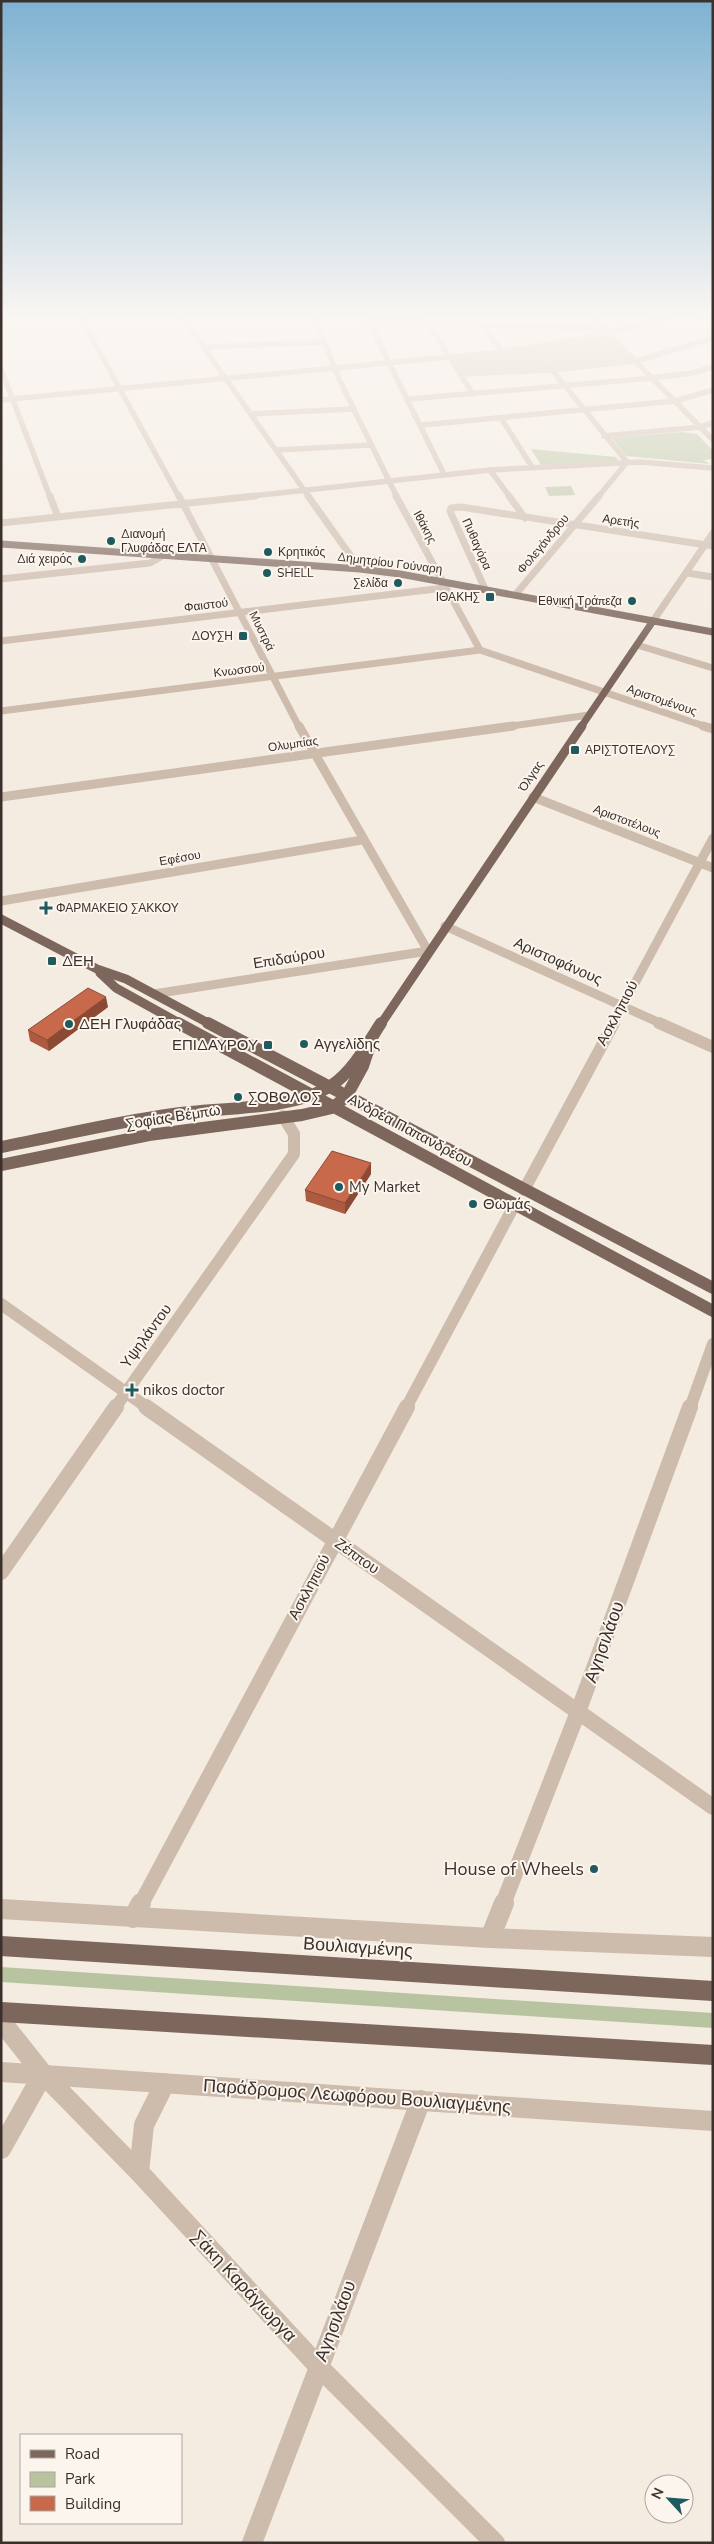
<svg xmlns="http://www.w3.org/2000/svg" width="714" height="2544" viewBox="0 0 714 2544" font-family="'Nunito Sans',sans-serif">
  <rect width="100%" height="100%" fill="#f4ebe1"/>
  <!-- green -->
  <path fill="#b8c4a0" d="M608,335L633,360L554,368L463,373L454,359Z
    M682,432L697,434L713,451V459L703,460L710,464L626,456L612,438Z
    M531,449L616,457L619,462L541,465Z
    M571,486L575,495L549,496L545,487Z
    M1,1967L713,2013V2028L1,1982Z"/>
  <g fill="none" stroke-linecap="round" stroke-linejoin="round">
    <!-- minor-far5 -->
    <path stroke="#cdbbac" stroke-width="5.5" d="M81,318L179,497
      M183,318L309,497
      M315,318L339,379L397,497
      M367,318L444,474
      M593,318L713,440
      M702,318L713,321
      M368,320L604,329
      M427,322L473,394
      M482,324L502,352
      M203,347L323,342
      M1,369L50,497
      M552,370L627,462L598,497
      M461,374L552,370L636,361L713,338
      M408,399L652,378L692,373L713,367
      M1,400L502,352L579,340L669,318
      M251,414L353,409
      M501,418L532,467
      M422,425L675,401L713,390
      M604,436L700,427L713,423
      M276,450L371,445
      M490,470L510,497
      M243,497L490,470L640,462L713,468"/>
    <!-- minor-far4 -->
    <path stroke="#cdbbac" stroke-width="7" d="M50,496L58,517
      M179,496L299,727
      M308,496L360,569
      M396,496L480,650L707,727
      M509,496L525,518
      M1,523L255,496
      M687,573L713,577
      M1,579L150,563L164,555
      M485,589L450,511L451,508L461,507L713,546
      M515,595L599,496
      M653,621L713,533
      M1,641L444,588
      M637,645L713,668
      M1,711L480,650
      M504,727L589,715"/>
    <!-- minor-far3 -->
    <path stroke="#cdbbac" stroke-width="9" d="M703,726L713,729
      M1,797L513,726
      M533,797L713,868
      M1,901L362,840
      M445,926L662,1024
      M154,994L428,951L299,726
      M613,1024L713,838"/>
    <!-- minor-far2 -->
    <path stroke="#cdbbac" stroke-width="12" d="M659,1023L713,1047
      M524,1190L614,1023
      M1,1304L148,1408
      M115,1408L294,1154V1134L283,1116
      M406,1408L515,1204
      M690,1408L713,1344"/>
    <!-- minor-far1 -->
    <path stroke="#cdbbac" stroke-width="16" d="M146,1407L713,1807
      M1,1572L116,1407
      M141,1904L407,1407
      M503,1904L578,1712L690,1407"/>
    <!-- minor -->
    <path stroke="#cdbbac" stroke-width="20" d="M1,1909L490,1938L713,1947
      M133,1918L141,1903
      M490,1938L504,1903
      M1,2021L43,2074L139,2172L318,2366L495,2543
      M1,2072L713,2121
      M1,2149L43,2074
      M139,2172L144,2125L165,2083
      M252,2543L421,2100"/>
    <!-- major-far3 -->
    <path stroke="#7d675c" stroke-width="7" d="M1,544L360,569L400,574L713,632
      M581,727L653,621"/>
    <!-- major-far2 -->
    <path stroke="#7d675c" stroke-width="9" d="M1,919L97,969L126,979L210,1024
      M100,973L116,988L181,1024
      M381,1024L582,726"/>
    <!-- major-far1 -->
    <path stroke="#7d675c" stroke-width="12" d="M178,1023L713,1311
      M208,1023L713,1288
      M1,1147C58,1136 115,1122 173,1114C219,1107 293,1111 332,1085C353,1071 368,1043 381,1023
      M1,1165L149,1135L302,1115L332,1108L346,1097L363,1066L369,1048"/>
    <!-- major -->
    <path stroke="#7d675c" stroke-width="20" d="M1,1946L713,1991
      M1,2012L713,2055"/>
  </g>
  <!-- wall -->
  <path fill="#ac5a40" d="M108,1007L49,1051L30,1041L28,1030Z
    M371,1174L345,1214L306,1201L305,1190Z"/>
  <!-- shaded-wall -->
  <path fill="#8c4a34" d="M106,997L108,1007L49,1051L47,1040Z
    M371,1163V1174L345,1214V1203Z"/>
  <!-- building -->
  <path fill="#c8694b" stroke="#8c4a34" d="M88,988L106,997L47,1040L28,1030Z
    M332,1151L371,1163L345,1203L305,1190Z"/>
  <!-- sky -->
  <linearGradient id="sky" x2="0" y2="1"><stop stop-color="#7eb2d2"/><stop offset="0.47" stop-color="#faf6f2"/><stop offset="1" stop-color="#faf6f2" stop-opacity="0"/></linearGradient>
  <rect width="714" height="674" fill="url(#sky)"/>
  <!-- markers -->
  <g fill="#1f5a5e" stroke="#fbf5ee" stroke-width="2">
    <circle cx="111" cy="541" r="5"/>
    <circle cx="268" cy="552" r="5"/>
    <circle cx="82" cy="559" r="5"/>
    <circle cx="267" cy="573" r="5"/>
    <circle cx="398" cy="583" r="5"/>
    <rect x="485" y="592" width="10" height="10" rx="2.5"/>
    <circle cx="632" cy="601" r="5"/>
    <rect x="238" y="631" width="10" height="10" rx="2.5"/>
    <rect x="570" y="745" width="10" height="10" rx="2.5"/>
    <path d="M43.5 900.5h5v5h5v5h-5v5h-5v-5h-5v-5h5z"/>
    <rect x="47" y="956" width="10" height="10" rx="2.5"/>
    <circle cx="69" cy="1024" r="5"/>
    <circle cx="304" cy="1044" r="5"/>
    <rect x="263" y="1040" width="10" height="10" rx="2.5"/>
    <circle cx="238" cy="1097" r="5"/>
    <circle cx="339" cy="1187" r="5"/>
    <circle cx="473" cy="1204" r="5"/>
    <path d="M129.5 1382.5h5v5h5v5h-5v5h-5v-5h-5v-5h5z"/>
    <circle cx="594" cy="1869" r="5"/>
  </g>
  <g text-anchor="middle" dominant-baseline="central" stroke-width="4" stroke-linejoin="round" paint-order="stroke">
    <!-- far-street labels -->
    <g font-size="12" fill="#3b302b" stroke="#fbf5ee">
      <text transform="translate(621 521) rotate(8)">Αρετής</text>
      <text transform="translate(425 527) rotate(62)">Ιθάκης</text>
      <text transform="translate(477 544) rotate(66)">Πυθαγόρα</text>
      <text transform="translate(543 544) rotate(-50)">Φολεγάνδρου</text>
      <text transform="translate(390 563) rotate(7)">Δημητρίου Γούναρη</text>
      <text transform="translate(206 605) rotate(-7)">Φαιστού</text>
      <text transform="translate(262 631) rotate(64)">Μυστρά</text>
      <text transform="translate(239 670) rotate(-7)">Κνωσσού</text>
      <text transform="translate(662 700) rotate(19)">Αριστομένους</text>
      <text transform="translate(293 744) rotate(-8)">Ολυμπίας</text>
      <text transform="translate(531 776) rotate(-56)">Όλγας</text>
      <text transform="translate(627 821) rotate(21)">Αριστοτέλους</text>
      <text transform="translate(180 858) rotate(-10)">Εφέσου</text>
    </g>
    <!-- far-poi labels -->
    <g font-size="12" fill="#3b302b" stroke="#fbf5ee" text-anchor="start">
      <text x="121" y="534">Διανομή<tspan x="121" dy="14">Γλυφάδας ΕΛΤΑ</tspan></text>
      <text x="278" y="552">Κρητικός</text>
      <text x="72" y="559" text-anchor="end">Διά χειρός</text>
      <text x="277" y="573">SHELL</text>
      <text x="388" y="583" text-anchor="end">Σελίδα</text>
      <text x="480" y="597" text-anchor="end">ΙΘΑΚΗΣ</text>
      <text x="622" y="601" text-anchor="end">Εθνική Τράπεζα</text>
      <text x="233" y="636" text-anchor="end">ΔΟΥΣΗ</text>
      <text x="585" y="750">ΑΡΙΣΤΟΤΕΛΟΥΣ</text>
      <text x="56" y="908">ΦΑΡΜΑΚΕΙΟ ΣΑΚΚΟΥ</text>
    </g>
    <!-- street labels -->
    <g font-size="15" fill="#3b302b" stroke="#fbf5ee">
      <text transform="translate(289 958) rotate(-9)">Επιδαύρου</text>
      <text transform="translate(558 961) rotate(24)">Αριστοφάνους</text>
      <text transform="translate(617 1013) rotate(-62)">Ασκληπιού</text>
      <text transform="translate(173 1117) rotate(-9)">Σοφίας Βέμπω</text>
      <text transform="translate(410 1130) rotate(28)">Ανδρέα Παπανδρέου</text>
      <text transform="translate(146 1336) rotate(-54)">Υψηλάντου</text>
      <text transform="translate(357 1556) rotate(35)">Ζέππου</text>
      <text transform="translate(309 1587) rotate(-62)">Ασκληπιού</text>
    </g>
    <!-- poi labels -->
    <g font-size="15" fill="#3b302b" stroke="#fbf5ee" text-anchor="start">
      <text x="62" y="961">ΔΕΗ</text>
      <text x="79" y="1024">ΔΕΗ Γλυφάδας</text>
      <text x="314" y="1044">Αγγελίδης</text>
      <text x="258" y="1045" text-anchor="end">ΕΠΙΔΑΥΡΟΥ</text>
      <text x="248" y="1097">ΣΟΒΟΛΟΣ</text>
      <text x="349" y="1187">My Market</text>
      <text x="483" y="1204">Θωμάς</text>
      <text x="143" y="1390">nikos doctor</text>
    </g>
    <!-- near-street labels -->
    <g font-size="18" fill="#3b302b" stroke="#fbf5ee">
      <text transform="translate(604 1642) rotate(-70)">Αγησιλάου</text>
      <text transform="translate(358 1947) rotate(4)">Βουλιαγμένης</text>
      <text transform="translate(357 2096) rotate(4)">Παράδρομος Λεωφόρου Βουλιαγμένης</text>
      <text transform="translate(244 2286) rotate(47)">Σάκη Καράγιωργα</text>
      <text transform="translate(335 2321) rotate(-69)">Αγησιλάου</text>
    </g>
    <!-- near-poi labels -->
    <g font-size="18" fill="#3b302b" stroke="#fbf5ee" text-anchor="end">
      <text x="584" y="1869">House of Wheels</text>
    </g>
  </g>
  <!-- border -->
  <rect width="714" height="2544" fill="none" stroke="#3b302b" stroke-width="5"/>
  <!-- legend -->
  <rect x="20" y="2434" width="162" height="90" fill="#fbf5ee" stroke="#aea6a0"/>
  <rect x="30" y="2450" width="25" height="8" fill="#7d675c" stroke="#aea6a0"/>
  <text x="65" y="2459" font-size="15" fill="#3b302b">Road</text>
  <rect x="30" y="2472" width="25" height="15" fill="#b8c4a0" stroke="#aea6a0"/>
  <text x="65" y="2484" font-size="15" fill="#3b302b">Park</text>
  <rect x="30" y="2496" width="25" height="15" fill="#c8694b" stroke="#aea6a0"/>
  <text x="65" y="2509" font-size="15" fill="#3b302b">Building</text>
  <!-- north arrow -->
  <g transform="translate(669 2499) rotate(296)"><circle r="24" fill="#fbf5ee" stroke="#aea6a0"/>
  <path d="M0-4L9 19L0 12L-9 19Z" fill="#1f5a5e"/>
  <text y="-8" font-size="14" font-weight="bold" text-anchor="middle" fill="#3b302b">N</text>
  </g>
</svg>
